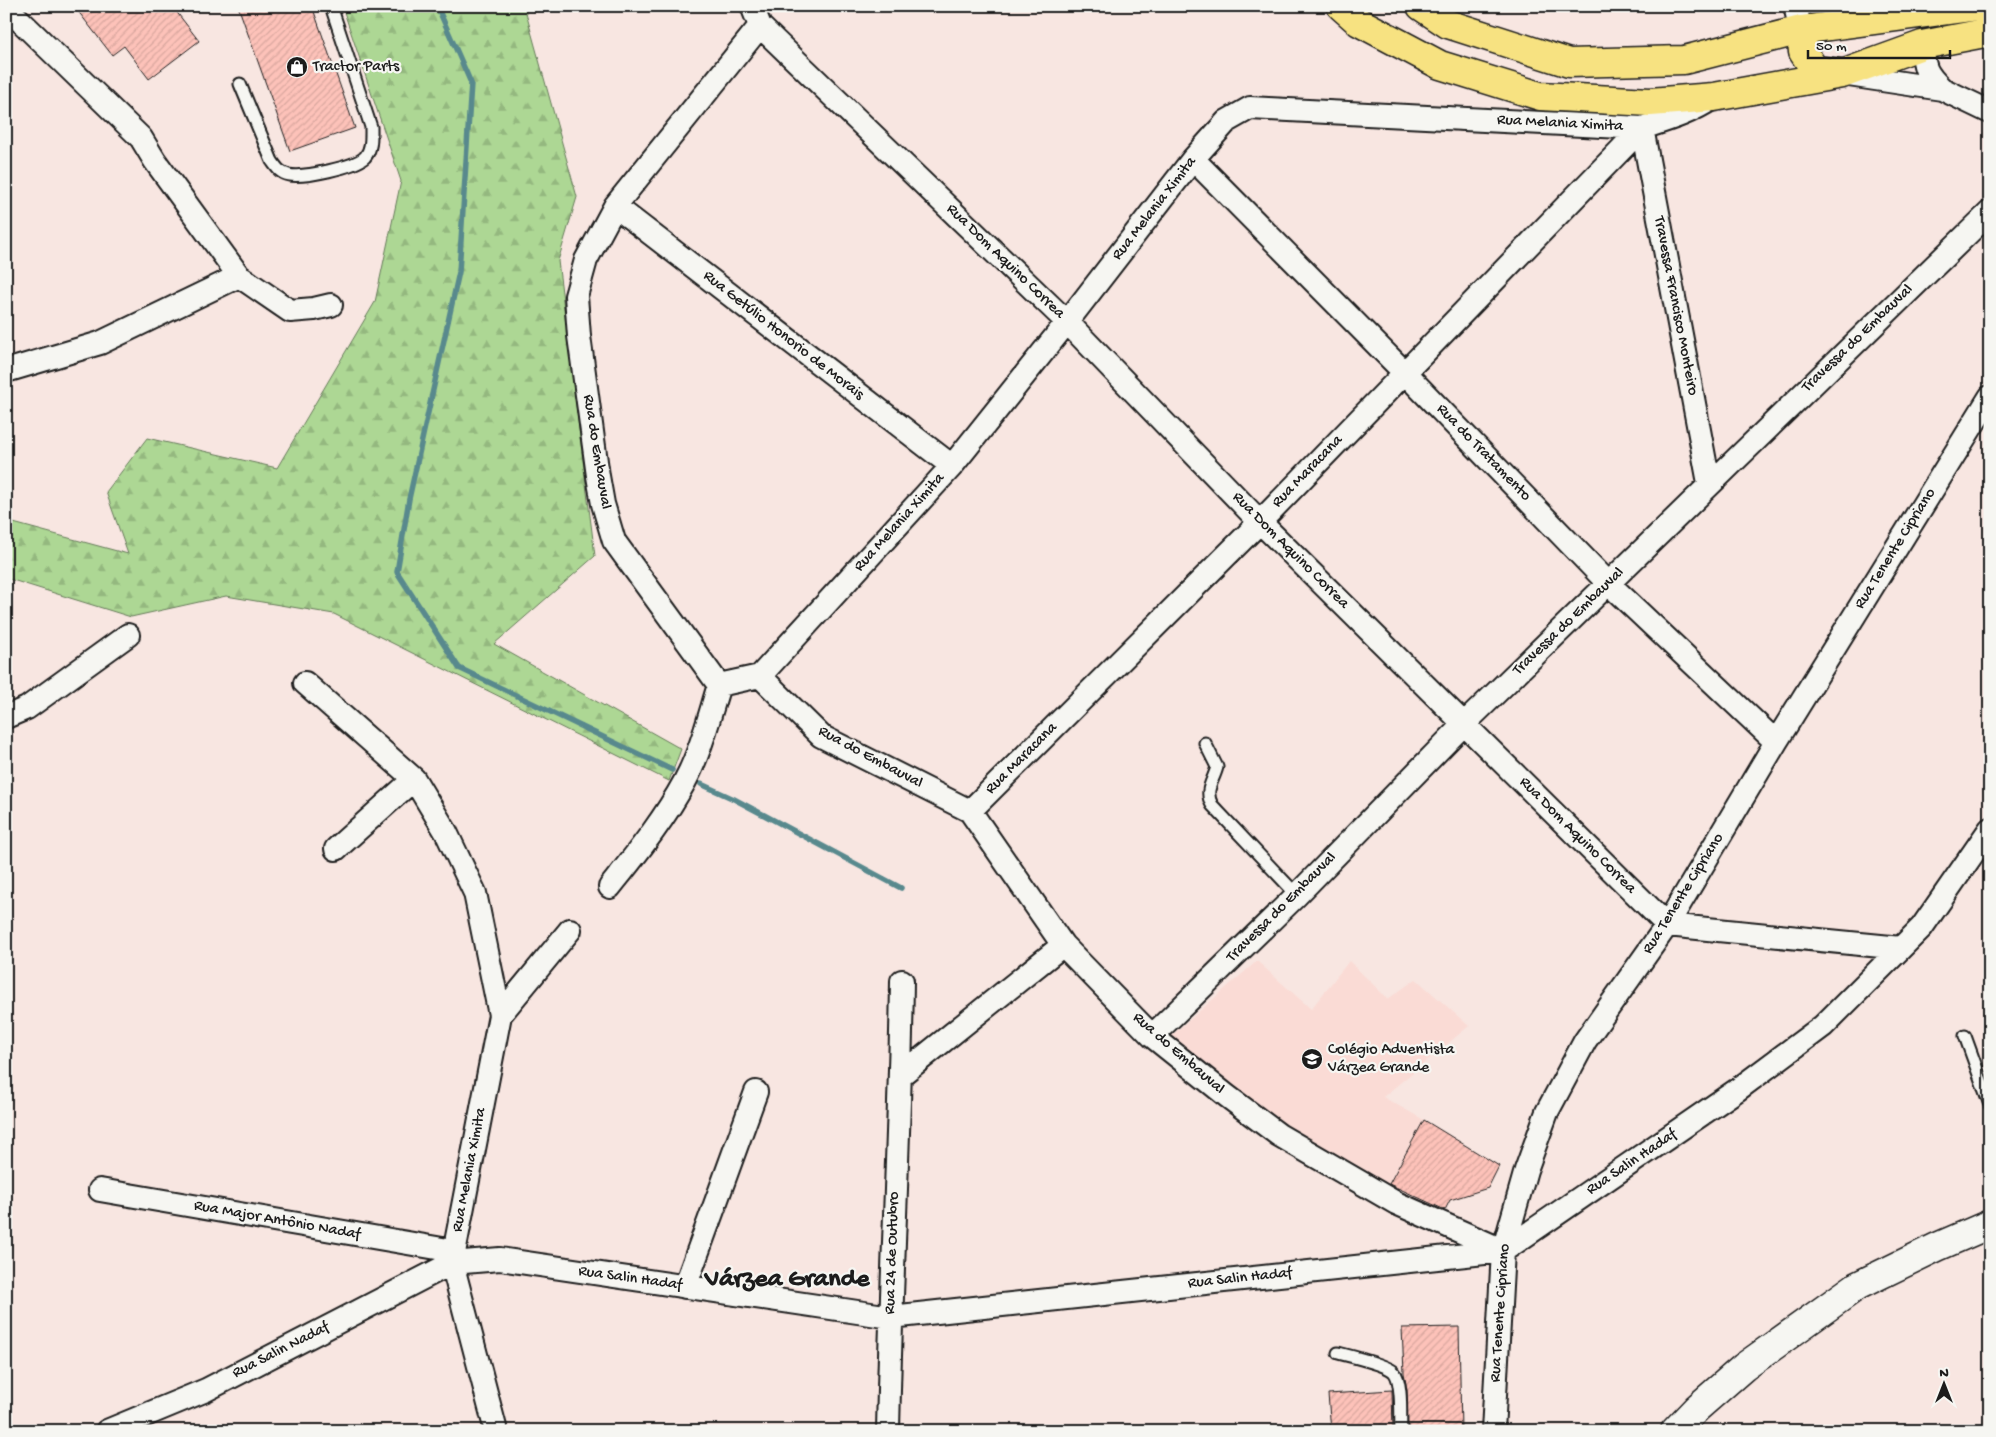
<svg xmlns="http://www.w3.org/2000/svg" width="1996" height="1437" viewBox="0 0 1996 1437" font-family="'Gochi Hand',sans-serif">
  <defs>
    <pattern id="forest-firs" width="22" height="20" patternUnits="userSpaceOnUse" patternTransform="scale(1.25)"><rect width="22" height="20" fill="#add794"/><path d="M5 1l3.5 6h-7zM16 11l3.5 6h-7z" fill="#94b87f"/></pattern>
    <pattern id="building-hatch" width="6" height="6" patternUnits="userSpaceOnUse" patternTransform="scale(1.25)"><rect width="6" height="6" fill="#fdc2b9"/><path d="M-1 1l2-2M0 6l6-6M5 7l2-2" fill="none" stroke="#d8a69e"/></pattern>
  </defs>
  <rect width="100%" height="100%" fill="#f8e6e1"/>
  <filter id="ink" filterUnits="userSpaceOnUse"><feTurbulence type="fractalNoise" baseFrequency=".02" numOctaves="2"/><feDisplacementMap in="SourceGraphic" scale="10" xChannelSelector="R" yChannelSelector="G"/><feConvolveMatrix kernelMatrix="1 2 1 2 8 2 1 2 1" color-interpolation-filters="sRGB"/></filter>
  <g filter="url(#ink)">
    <!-- built -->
    <path fill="#fadbd5" d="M1257,961L1311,1009L1349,961L1388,999L1416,979L1469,1026L1383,1097L1424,1120L1388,1185L1283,1124L1221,1082L1171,1036Z"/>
    <!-- forest -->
    <path fill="url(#forest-firs)" stroke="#647a58" d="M342,6H524L577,197L558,261L595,556L494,644L681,749L669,781L334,614L226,596L131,617L6,578V521L128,554L106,492L147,438L277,468L375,302L401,181Z"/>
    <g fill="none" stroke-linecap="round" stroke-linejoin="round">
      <!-- stream -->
      <path stroke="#58898d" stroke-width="5.5" d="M437,6L471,83L459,272L409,499L397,572L459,668L672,770
        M701,784L734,799L901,888"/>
    </g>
    <!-- building -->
    <path fill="url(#building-hatch)" stroke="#1c1c1c" d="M74,6H172L199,41L149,79L124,46L112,55Z
      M238,6H312L355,128L290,151Z
      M1424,1120L1499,1166L1488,1188L1450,1200L1445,1210L1389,1184Z
      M1459,1327L1461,1431H1408L1407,1391L1404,1373L1402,1328Z
      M1392,1390L1393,1431H1331L1328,1394Z"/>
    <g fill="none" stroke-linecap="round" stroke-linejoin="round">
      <!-- service casing -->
      <g stroke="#1c1c1c" stroke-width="15">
        <path id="service" d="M240,84L272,161C277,168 280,173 289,175C303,178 355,167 365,157C372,149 371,137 371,127L331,6
          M1205,743L1217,767C1213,782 1204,790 1212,805L1297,895
          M1965,1036L1990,1105
          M1338,1353C1350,1356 1388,1365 1394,1372C1403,1382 1400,1417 1401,1431"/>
      </g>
      <!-- minor casing -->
      <g stroke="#1c1c1c" stroke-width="26">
        <path id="minor" d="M752,6L760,26L1067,322L1260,522L1667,925L1901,948
          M1795,6L1801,30
          M6,7L141,138L155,161L239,276L290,311L314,309L331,305
          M760,26L615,206L586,260L576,296L579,336L598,476L603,504L614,541L719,685L760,676
          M1922,45C1924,68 1925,73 1942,89
          M1842,74L1942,89L1990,112
          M1642,128L1709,483
          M1193,159L1404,372L1609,584L1776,742
          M615,206L952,466
          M6,371L100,343L239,276
          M760,676L952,466L1067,322L1193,159L1227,121L1250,108L1642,128C1667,120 1691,113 1713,98
          M760,676L821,736L970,811L1063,945L1152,1036L1227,1096L1279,1135L1396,1203L1502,1250
          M305,683L414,779L446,832L475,893L500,1015
          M6,717L27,708L128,635
          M970,811L1260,522L1642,128
          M336,849L414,779
          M610,887C637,853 664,820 685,781C701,751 709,717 719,685
          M1152,1036L1297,895L1464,724L1990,212
          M901,1075L1063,945
          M100,1190L454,1251
          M685,1287L756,1092
          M107,1431L206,1390L452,1263L500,1259L891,1317L1503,1251L1737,1090L1823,1026L1922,927L1990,829
          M496,1431L452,1263L500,1015L570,930
          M888,1431C891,1281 900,1131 902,981
          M1493,1431L1503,1251L1526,1170L1547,1112L1585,1041L1667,925L1776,742L1990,397"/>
      </g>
      <!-- secondary casing -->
      <g stroke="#1c1c1c" stroke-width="31">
        <path id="secondary" d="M1675,1431L1697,1408L1744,1367L1857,1286L1937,1247L1990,1224"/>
      </g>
      <!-- primary casing -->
      <g stroke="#1c1c1c" stroke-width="31">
        <path id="primary" d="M1341,6L1359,22L1440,65L1540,96L1650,102L1714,97L1842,74L1922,45L1990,32
          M1421,6L1448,24L1569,63L1684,60L1801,30L1979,6
          M1801,30L1803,52L1815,70L1840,73"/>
      </g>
      <!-- service -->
      <use href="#service" stroke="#f6f6f2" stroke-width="11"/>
      <!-- minor -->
      <use href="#minor" stroke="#f6f6f2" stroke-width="22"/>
      <!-- secondary -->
      <use href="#secondary" stroke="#f6f6f2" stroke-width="28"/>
      <!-- primary -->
      <use href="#primary" stroke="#f7e281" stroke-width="28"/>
    </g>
  </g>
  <!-- icons -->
  <defs>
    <g id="shop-disc" transform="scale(1.125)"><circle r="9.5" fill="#1c1c1c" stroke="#f6f6f2"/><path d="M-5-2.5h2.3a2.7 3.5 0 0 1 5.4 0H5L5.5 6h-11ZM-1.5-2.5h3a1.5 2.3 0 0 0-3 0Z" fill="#fff"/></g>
    <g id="school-disc" transform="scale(1.125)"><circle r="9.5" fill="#1c1c1c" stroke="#f6f6f2"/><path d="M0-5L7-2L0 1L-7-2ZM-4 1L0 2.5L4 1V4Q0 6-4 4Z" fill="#fff"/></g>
  </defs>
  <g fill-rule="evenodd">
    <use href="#shop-disc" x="297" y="67"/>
    <use href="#school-disc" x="1312" y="1059"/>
  </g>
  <g text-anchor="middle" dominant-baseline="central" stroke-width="4.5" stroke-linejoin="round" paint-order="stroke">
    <!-- poi labels -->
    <g font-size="16" fill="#1c1c1c" stroke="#f6f6f2" text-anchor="start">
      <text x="313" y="67">Tractor Parts</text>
      <text x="1328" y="1050">Colégio Adventista<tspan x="1328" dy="18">Várzea Grande</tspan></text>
    </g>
    <!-- street labels -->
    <g font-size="16" fill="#1c1c1c" stroke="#f6f6f2">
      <text transform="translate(1560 124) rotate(3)">Rua Melania Ximita</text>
      <text transform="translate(1155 209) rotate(-52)">Rua Melania Ximita</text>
      <text transform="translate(1005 262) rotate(44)">Rua Dom Aquino Correa</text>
      <text transform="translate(1675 306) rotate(79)">Travessa Francisco Monteiro</text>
      <text transform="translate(783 336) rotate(38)">Rua Getúlio Honorio de Morais</text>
      <text transform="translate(1858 339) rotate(-44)">Travessa do Embauval</text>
      <text transform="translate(596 452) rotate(81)">Rua do Embauval</text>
      <text transform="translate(1483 453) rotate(46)">Rua do Tratamento</text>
      <text transform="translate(1308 472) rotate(-46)">Rua Maracana</text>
      <text transform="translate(900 523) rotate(-48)">Rua Melania Ximita</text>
      <text transform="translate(1896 549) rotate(-58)">Rua Tenente Cipriano</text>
      <text transform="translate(1290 551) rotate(45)">Rua Dom Aquino Correa</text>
      <text transform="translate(1569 622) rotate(-44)">Travessa do Embauval</text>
      <text transform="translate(870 758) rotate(28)">Rua do Embauval</text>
      <text transform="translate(1022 759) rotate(-45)">Rua Maracana</text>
      <text transform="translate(1577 836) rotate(45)">Rua Dom Aquino Correa</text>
      <text transform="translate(1684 894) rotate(-58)">Rua Tenente Cipriano</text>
      <text transform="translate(1282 908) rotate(-45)">Travessa do Embauval</text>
      <text transform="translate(1178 1054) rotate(41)">Rua do Embauval</text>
      <text transform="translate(1632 1163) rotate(-34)">Rua Salin Hadaf</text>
      <text transform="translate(470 1170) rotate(-79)">Rua Melania Ximita</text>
      <text transform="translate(277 1221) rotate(10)">Rua Major Antônio Nadaf</text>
      <text transform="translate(893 1253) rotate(-88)">Rua 24 de Outubro</text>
      <text transform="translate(630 1279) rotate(8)">Rua Salin Hadaf</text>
      <text transform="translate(1240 1279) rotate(-6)">Rua Salin Hadaf</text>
      <text transform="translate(1501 1313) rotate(-86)">Rua Tenente Cipriano</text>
      <text transform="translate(281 1351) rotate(-27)">Rua Salin Nadaf</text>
    </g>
    <!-- town labels -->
    <g font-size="26" font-weight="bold" fill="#1c1c1c" stroke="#f6f6f2">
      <text x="787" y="1280">Várzea Grande</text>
    </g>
  </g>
  <!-- margin -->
  <rect width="1996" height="1437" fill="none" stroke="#f6f6f2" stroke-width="25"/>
  <rect x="12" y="12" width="1971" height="1412" fill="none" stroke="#1c1c1c" stroke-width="2" filter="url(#ink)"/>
  <!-- north arrow -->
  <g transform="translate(1944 1384)" stroke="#f6f6f2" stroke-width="4" paint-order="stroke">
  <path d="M0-4L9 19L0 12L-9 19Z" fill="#1c1c1c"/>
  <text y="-8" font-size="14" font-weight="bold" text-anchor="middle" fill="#1c1c1c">N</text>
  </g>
  <!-- scale -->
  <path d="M1808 50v8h142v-8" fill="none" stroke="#1c1c1c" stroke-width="2.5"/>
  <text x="1816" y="50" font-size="15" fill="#1c1c1c" stroke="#f6f6f2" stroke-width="4" paint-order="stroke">50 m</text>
</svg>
